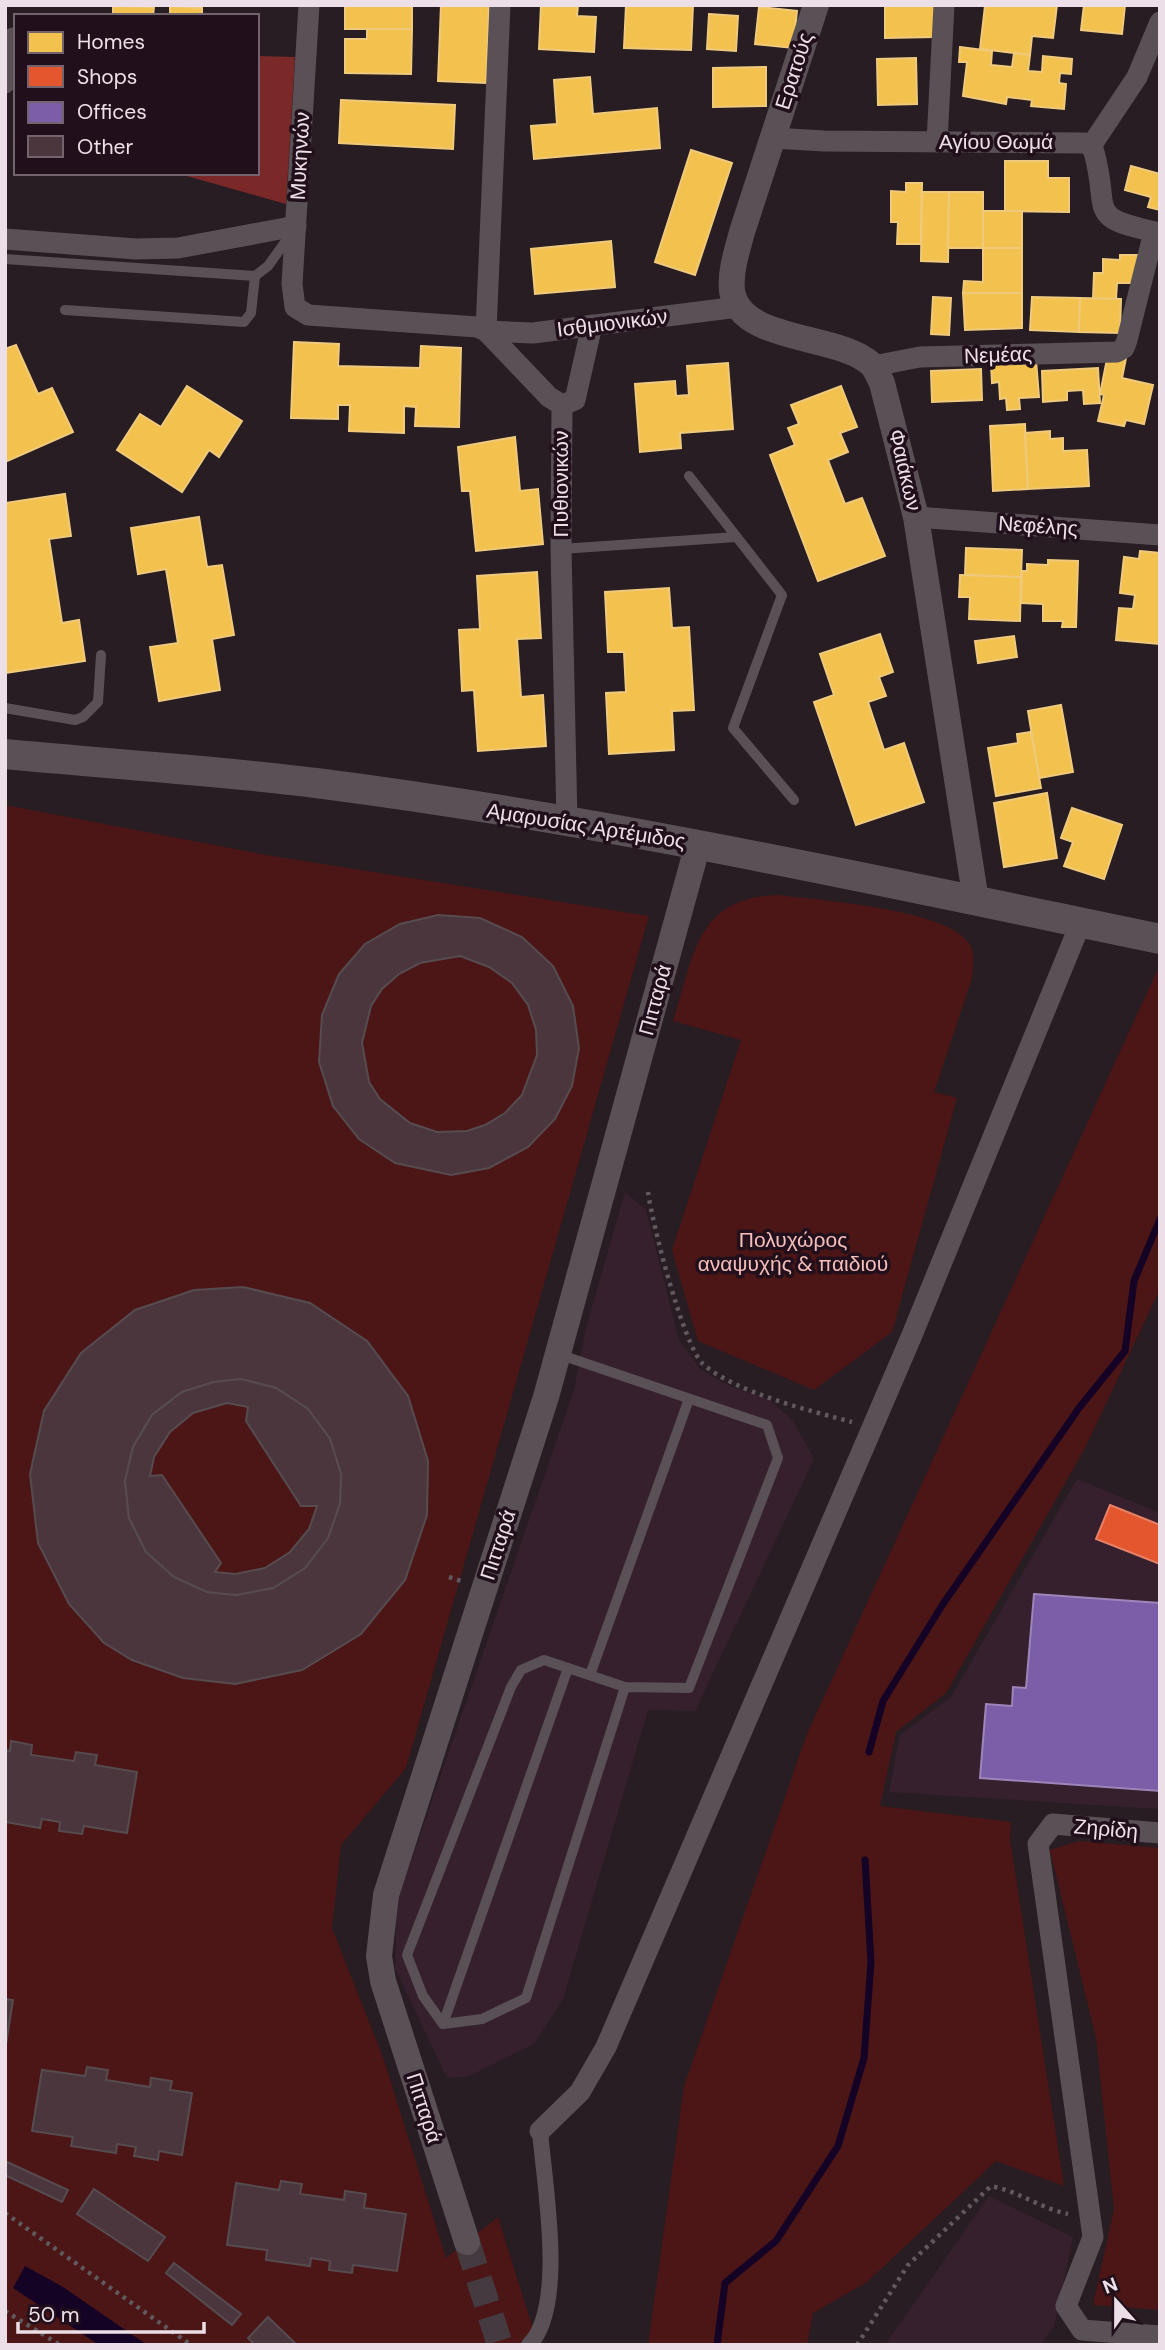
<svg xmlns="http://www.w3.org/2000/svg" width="1165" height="2350" font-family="'DM Sans',sans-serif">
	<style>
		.built { fill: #37202d }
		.green { fill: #4c1617 }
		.forest { fill: #7b2829 }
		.water { fill: #140325 }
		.homes { fill: #f2c14e; stroke: #f0ca7c; stroke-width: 2 }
		.shops { fill: #e4572e; stroke: #e78066; stroke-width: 2 }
		.offices { fill: #7b5ea7; stroke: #9d85ba; stroke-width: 2 }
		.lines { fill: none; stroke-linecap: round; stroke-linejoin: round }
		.stream { stroke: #140325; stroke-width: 7 }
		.building { fill: #4c363e; stroke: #564c50; stroke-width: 2; fill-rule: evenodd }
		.tertiary-tunnel { stroke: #453a40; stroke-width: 26; stroke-dasharray: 26 13; stroke-linecap: butt }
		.path { stroke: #60595e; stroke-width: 4.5; stroke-dasharray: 3.5 5; stroke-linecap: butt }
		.service { stroke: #5a5157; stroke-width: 10 }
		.pedestrian { stroke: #5a5157; stroke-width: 16 }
		.minor { stroke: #5a5157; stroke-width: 21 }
		.tertiary { stroke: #5a5157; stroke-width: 26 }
		.secondary { stroke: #5a5157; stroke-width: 30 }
		.labels { text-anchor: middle; stroke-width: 7; stroke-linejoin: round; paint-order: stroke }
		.street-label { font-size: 21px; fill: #eddfe7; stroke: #21101b }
		.park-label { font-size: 21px; fill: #f5beba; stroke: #21101b }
	</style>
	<rect width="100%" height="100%" fill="#271d23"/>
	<g class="built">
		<path d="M625 1192 646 1210 679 1340 700 1369 731 1387 769 1399 793 1421 814 1459 695 1711 648 1710 563 1999 534 2044 469 2076 447 2078 395 1968 397 1902 574 1390 586 1328Z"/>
		<path d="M1077 1479 1160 1513V1809L889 1792 900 1735 951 1697Z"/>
		<path d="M989 2196 1073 2237 1054 2326 1040 2345H885Z"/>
	</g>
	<g class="green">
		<path d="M5 805 266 855 649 916 406 1768 341 1845 332 1928 384 2060 446 2258 498 2217 538 2345H5Z"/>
		<path d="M778 895C821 901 942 908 968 942 976 952 973 966 972 978L934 1092 957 1098 892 1332 814 1390 698 1341 672 1250 741 1040 673 1021C695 955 695 898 778 895Z"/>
		<path d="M1157 971 1160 972V1289L1085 1448 946 1693 896 1732 880 1806 1011 1822 1010 1840 1064 2186 996 2161 867 2282 813 2313 807 2345H648L684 2086 807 1734Z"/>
		<path d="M1079 1841 1160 1848V2310L1093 2305 1114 2209 1096 2038 1050 1850Z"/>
	</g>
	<path class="forest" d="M257 56 295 57 286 204 176 173H257Z"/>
	<path class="water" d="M25 2266 63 2287 147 2345H99L13 2288Z"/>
	<g class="homes">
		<rect x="345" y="5" width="67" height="24"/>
		<path d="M441 5H489L486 83 438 81Z"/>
		<path d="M541 5H578L577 16 596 17 594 52 539 49Z"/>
		<path d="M626 5H693L691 50 624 48Z"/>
		<path d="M885 5H935V37L885 38Z"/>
		<path d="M993 5H1057L1053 38 1032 36 1030 55 980 49 985 6Z"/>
		<path d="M1084 5H1125L1122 34 1081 30Z"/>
		<path d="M113 6 154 7 153 16H113Z"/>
		<path d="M170 6 202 8V16H170Z"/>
		<path d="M759 7 797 11 793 48 755 44Z"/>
		<path d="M709 14 738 16 736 51 707 49Z"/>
		<path d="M367 29H412L411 74 345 73V39H367Z"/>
		<path d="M960 47 992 51 991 65 1012 67 1014 53 1030 55 1028 71 1042 72 1043 56 1072 59 1071 74 1060 73 1059 83 1066 84 1064 109 1031 106 1032 100 1007 97 1006 104 963 96 967 62H959Z"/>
		<path d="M916 58 917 104 878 105 877 59Z"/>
		<path d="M766 67V106L713 107V68Z"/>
		<path d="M590 77 593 114 657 108 660 148 534 159 531 126 557 124 554 80Z"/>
		<path d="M341 100 455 105 453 149 339 143Z"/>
		<path d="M691 150 732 163 695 275 655 262Z"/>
		<path d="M1005 161H1048V178H1069V212L1005 211Z"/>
		<path d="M1131 166 1160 174V210L1148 207 1151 197 1125 190Z"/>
		<path d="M906 183H922L921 244H897L898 222H891V191L906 192Z"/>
		<path d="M922 192H949L948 262 921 261Z"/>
		<path d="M949 192H983V248H948Z"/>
		<rect x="983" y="211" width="39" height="37"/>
		<path d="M611 241 615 287 535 294 531 249Z"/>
		<path d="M983 248H1022V293H963L964 281 983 282Z"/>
		<path d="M1120 255H1137L1136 283H1117L1116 299H1093L1094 273H1103V259L1120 260Z"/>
		<path d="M963 293H1022V328L965 330Z"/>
		<path d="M933 297 951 298 949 335 931 334Z"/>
		<path d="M1032 297 1080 298 1079 332 1030 330Z"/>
		<path d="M1080 298 1121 299 1120 333 1079 332Z"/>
		<path d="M294 342 339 344 338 366 420 368 421 346 461 348 459 427 415 426 416 407 404 406V433L349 431 350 405H338V419L291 418Z"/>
		<path d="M16 345 38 394 52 388 73 432 5 462V349Z"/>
		<path d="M1108 354 1126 358 1122 378 1153 385 1144 424 1126 420 1124 426 1098 421 1104 395 1100 394Z"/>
		<path d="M1036 360 1039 397 1019 398 1020 409 1007 410 1006 398 1000 399 999 382 992 383 991 364Z"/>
		<path d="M728 363 733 429 680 433 681 448 640 452 635 384 675 381 676 396 689 395 687 366Z"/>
		<path d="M1098 368 1100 403 1084 404 1083 390 1067 391V400L1043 402 1042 371Z"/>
		<path d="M981 369 982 400 932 402 931 371Z"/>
		<path d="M187 386 242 421 219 457 209 450 182 492 117 450 140 414 161 427Z"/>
		<path d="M841 386 857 427 840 433 848 452 828 460 845 504 862 498 885 556 818 581 770 455 795 445 788 428 799 424 791 405Z"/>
		<path d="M1025 424 1028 489 993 491 990 426Z"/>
		<path d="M1050 431V439L1063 438V451L1087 450 1089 486 1028 489 1025 433Z"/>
		<path d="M515 437 520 491 538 489 543 544 476 551 470 491H462L458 447Z"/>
		<path d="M65 494 71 536 49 539 62 623 79 620 85 661 5 673V503Z"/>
		<path d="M199 517 207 567 222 565 234 635 212 639 220 690 159 701 150 647 178 643 166 569 138 574 131 528Z"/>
		<path d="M966 548 1022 550 1021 577 965 575Z"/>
		<path d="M1140 551 1160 553 1159 644 1116 640 1119 608 1133 609 1135 595 1120 593 1124 557 1139 559Z"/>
		<path d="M1048 560 1078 561 1076 627H1062L1063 621H1043V604L1021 603 1022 571H1027V564L1048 565Z"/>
		<path d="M537 572 541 638 517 639 521 697 543 695 546 746 478 751 474 690 462 691 459 630 480 629 477 576Z"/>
		<path d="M960 575 1021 577 1020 621 969 619 970 597H959Z"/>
		<path d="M669 588 672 628 689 627 694 710 672 711 674 750 609 754 606 693 626 692 624 652H608L605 592Z"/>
		<path d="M880 634 893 672 879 677 886 696 868 702 884 750 904 743 924 802 856 825 814 702 834 695 820 654Z"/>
		<path d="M1014 636 1017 657 978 663 975 641Z"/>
		<path d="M1061 705 1073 772 1039 778 1028 711Z"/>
		<path d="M1031 732 1041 788 996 796 988 748 1018 743 1017 734Z"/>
		<path d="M1047 793 1057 858 1004 867 994 803Z"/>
		<path d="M1072 808 1122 825 1104 879 1064 866 1073 842 1061 838Z"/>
	</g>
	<path class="shops" d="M1110 1505 1160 1525V1564L1096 1539Z"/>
	<path class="offices" d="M1034 1594 1160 1603V1791L980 1778 986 1704 1012 1706 1013 1687 1026 1688Z"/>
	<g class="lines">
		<g class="stream">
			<path d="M869 1752 883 1701 943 1604 1079 1408 1125 1351 1134 1281 1160 1219"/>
			<path d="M717 2345 725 2283 776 2241 838 2146 864 2058 871 1962 865 1860"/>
		</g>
	</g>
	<g class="building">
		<path d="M438 915 480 918 522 937 553 966 573 1006 579 1048 572 1086 555 1119 528 1147 489 1168 451 1175 395 1163 359 1139 333 1106 319 1062 322 1015 339 974 365 944 400 924ZM460 956 489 967 512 983 528 1005 536 1030 537 1055 522 1095 505 1113 485 1125 467 1131 437 1132 410 1123 380 1099 369 1082 362 1043 371 1006 382 989 399 974 420 963Z"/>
		<path d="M243 1287 310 1303 367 1341 408 1396 428 1461 427 1515 405 1580 361 1634 302 1670 235 1684 183 1678 132 1660 104 1643 69 1604 38 1543 30 1474 44 1411 81 1353 135 1310 194 1290ZM241 1379 276 1388 308 1409 330 1439 341 1474 340 1503 328 1538 305 1568 273 1588 236 1595 207 1592 174 1577 146 1552 129 1518 125 1481 133 1447 152 1415 182 1392 214 1382Z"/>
		<path d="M241 1379 276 1388 308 1409 330 1439 341 1474 340 1503 328 1538 305 1568 273 1588 236 1595 207 1592 174 1577 146 1552 129 1518 125 1481 133 1447 152 1415 182 1392 214 1382ZM227 1403 248 1407 246 1421 301 1506H317L309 1529 290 1552 265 1568 235 1574 215 1572 221 1563 162 1475 150 1476 154 1457 170 1432 193 1413Z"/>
		<path d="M11 1741 32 1745 31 1755 74 1761 76 1752 97 1755 95 1765 137 1772 127 1833 84 1826 82 1834 59 1831 60 1822 42 1819 40 1828 5 1822V1750L10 1751Z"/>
		<path d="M5 1999 13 2000 5 2051Z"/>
		<path d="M87 2067 108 2070 106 2080 150 2087 151 2078 172 2081 170 2090 192 2093 182 2155 159 2151 158 2160 134 2156 136 2147 117 2144 116 2153 71 2146 73 2137 32 2131 42 2070 85 2076Z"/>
		<path d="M5 2161 68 2190 62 2202 5 2175Z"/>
		<path d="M281 2181 302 2184 300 2194 344 2200 345 2191 366 2194 364 2208 406 2214 397 2271 353 2265 352 2273 329 2270 330 2261 311 2258 310 2266 266 2260 267 2250 227 2245 236 2183 279 2190Z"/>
		<path d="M94 2189 165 2237 148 2261 77 2214Z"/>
		<path d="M174 2263 241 2314 232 2325 166 2273Z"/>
		<path d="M268 2317 297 2345H255L248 2338Z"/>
	</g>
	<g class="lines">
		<path class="tertiary-tunnel" d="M467 2242 500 2345"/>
		<g class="path">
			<path d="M648 1192C652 1222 683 1345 703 1364 734 1392 811 1411 852 1422"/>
			<path d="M449 1577 461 1581"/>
			<path d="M5 2213 191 2345"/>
			<path d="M5 2311 60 2345"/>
			<path d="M857 2345 908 2265 991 2186C1020 2192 1040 2208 1068 2214"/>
		</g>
		<g class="service">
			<path d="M5 259 255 276 268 266 291 234"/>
			<path d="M65 310 244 322 251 313 255 276"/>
			<path d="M689 476 782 595 733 728 794 800"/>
			<path d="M561 549 736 537"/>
			<path d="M5 708 75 720 83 717 98 702 101 655"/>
			<path d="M558 1354 767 1425 778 1458 689 1688 625 1687 544 1660 521 1670 511 1687 407 1955 423 1996 443 2024 482 2019 526 1998 625 1687"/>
			<path d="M590 1675 689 1399"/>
			<path d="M443 2024 568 1668"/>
		</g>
		<path class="pedestrian" d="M529 2345C567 2307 544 2183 540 2131"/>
		<g class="minor">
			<path d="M309 5 292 284 295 307 308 315 477 327 486 331 549 397 562 405 561 549 567 822"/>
			<path d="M500 5 486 331 533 333 738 307"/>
			<path d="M5 83 13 38"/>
			<path d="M773 138 824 141 1085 143 1091 146 1094 152C1111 213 1083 217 1160 233"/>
			<path d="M937 142 944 5"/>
			<path d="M1091 146 1137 77 1160 22"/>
			<path d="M5 239 136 249 178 248 296 226"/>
			<path d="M873 366 920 357 1117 352 1124 348 1127 340 1154 232"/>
			<path d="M562 405 575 400 592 325"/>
			<path d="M916 517 1160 535"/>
			<path d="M1160 1833 1053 1824 1038 1844 1093 2237 1066 2306 1082 2330 1160 2336"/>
			<path d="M540 2131 580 2092 606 2047 912 1335 1081 922"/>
		</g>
		<g class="tertiary">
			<path d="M816 5 742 232C737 251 730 271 732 291 740 343 837 333 871 364 876 369 879 377 882 383L916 517 976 901"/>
			<path d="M467 2242 383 1981 379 1956 386 1895 546 1397 698 844"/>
		</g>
		<path class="secondary" d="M5 754C108 764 213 770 316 783 599 819 880 881 1160 939"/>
	</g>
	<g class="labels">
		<g class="street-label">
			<text transform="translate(794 71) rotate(-72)" y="7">Ερατούς</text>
			<text x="996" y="149">Αγίου Θωμά</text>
			<text transform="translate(300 156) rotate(-87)" y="7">Μυκηνών</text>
			<text transform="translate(612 323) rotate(-7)" y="7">Ισθμιονικών</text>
			<text transform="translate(998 355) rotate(-2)" y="7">Νεμέας</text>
			<text transform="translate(905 470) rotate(77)" y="7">Φαιάκων</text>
			<text transform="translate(561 484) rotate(-90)" y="7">Πυθιονικών</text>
			<text transform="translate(1038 526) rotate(4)" y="7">Νεφέλης</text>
			<text transform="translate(586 826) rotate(9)" y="7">Αμαρυσίας Αρτέμιδος</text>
			<text transform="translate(655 1000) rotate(-75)" y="7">Πιτταρά</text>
			<text transform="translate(498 1545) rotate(-72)" y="7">Πιτταρά</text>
			<text transform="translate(1106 1829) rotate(5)" y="7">Ζηρίδη</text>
			<text transform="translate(424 2108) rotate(72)" y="7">Πιτταρά</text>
		</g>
		<g class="park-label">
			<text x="793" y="1247">Πολυχώρος<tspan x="793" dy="24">αναψυχής &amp; παιδιού</tspan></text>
		</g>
	</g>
	<rect width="1165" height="2350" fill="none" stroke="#eddfe7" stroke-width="14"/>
	<rect x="14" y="14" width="245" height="161" fill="#21101b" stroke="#73636d" stroke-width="2"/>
	<rect x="28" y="32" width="35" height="21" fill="#f2c14e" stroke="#73636d" stroke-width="2"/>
	<text x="77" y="49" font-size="21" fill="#eddfe7">Homes</text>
	<rect x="28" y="66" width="35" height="21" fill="#e4572e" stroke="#73636d" stroke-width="2"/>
	<text x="77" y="84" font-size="21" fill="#eddfe7">Shops</text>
	<rect x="28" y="102" width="35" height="21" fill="#7b5ea7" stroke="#73636d" stroke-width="2"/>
	<text x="77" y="119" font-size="21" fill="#eddfe7">Offices</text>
	<rect x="28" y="136" width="35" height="21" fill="#4c363e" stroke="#73636d" stroke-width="2"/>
	<text x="77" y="154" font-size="21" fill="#eddfe7">Other</text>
	<g transform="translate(1116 2301) rotate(339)" stroke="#21101b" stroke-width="5" paint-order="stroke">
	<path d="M0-5L12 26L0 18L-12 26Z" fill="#eddfe7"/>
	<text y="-10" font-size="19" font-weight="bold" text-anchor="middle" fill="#eddfe7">N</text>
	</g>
	<path d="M18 2322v10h186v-10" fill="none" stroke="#eddfe7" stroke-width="3.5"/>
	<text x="28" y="2322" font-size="21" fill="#eddfe7" stroke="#21101b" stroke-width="5" paint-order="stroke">50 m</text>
</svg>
